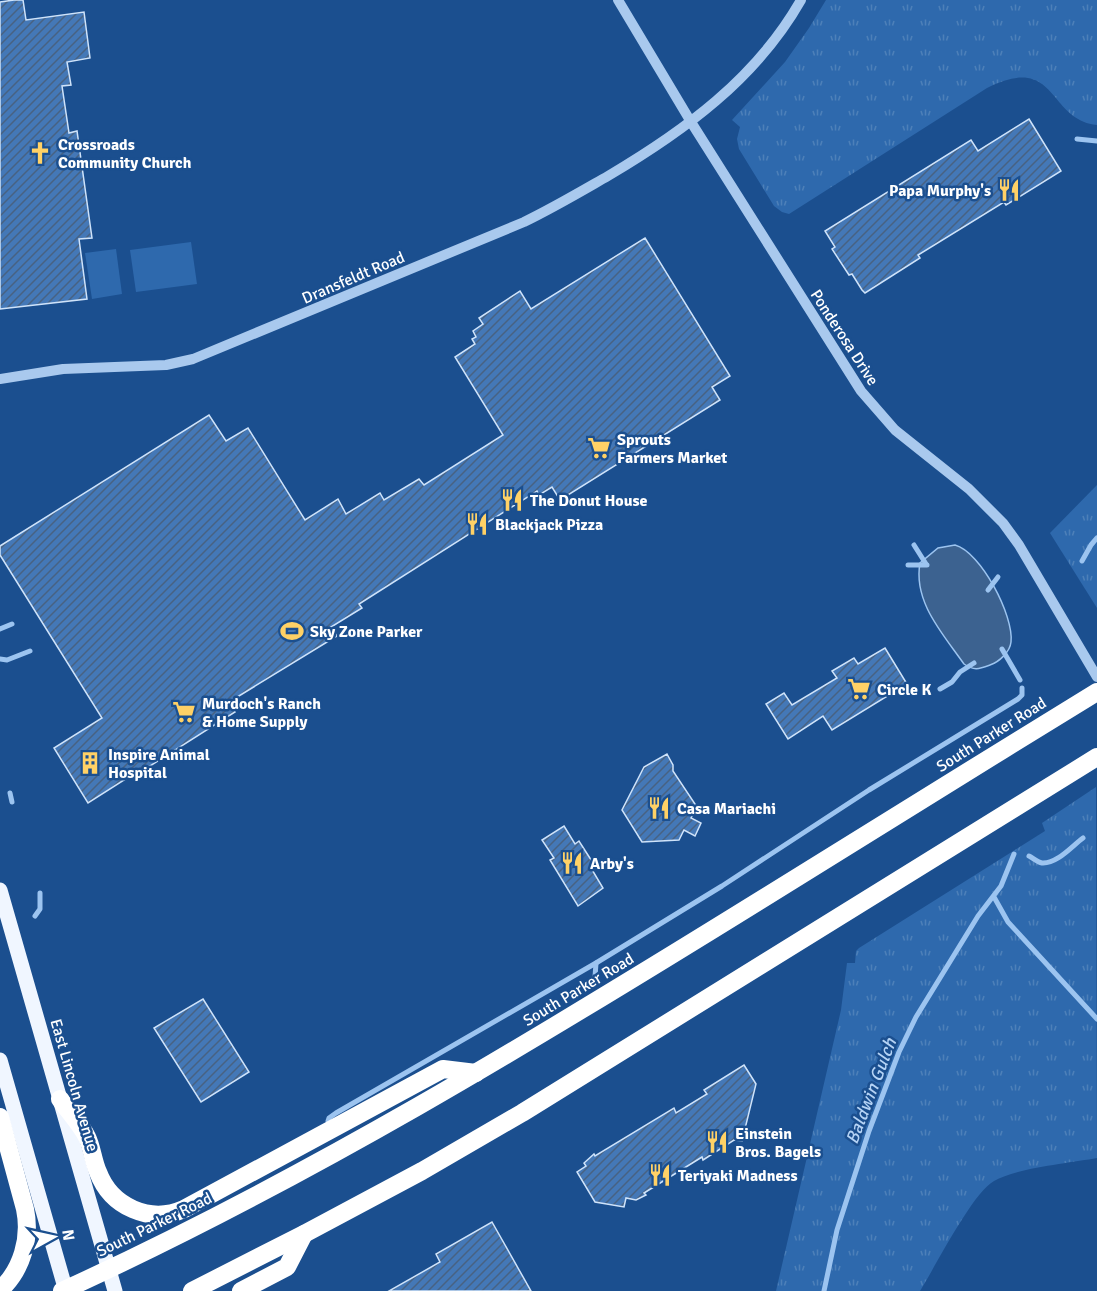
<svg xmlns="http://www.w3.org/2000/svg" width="1097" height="1291" font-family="Signika,sans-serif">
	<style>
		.grass { fill: url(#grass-tufts) }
		.pitch { fill: #2e69ad }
		.water { fill: #3c6290; stroke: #9cc4f0; stroke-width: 1.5 }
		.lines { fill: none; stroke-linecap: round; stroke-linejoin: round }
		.stream { stroke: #9cc4f0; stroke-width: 5 }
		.building { fill: url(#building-hatch); stroke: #cfe3fa; stroke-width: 1.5 }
		.minor { stroke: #a9c9ee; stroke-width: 10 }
		.major { stroke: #f0f6ff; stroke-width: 15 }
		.highway { stroke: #fff; stroke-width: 18 }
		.labels { text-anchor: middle; stroke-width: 5; stroke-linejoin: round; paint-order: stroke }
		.poi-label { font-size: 16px; font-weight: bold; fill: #fff; stroke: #1b4f8f; text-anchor: start }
		.street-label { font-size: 16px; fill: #fff; stroke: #1b4f8f }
		.water-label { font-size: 18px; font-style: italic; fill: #b5d3f5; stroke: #1b4f8f }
	</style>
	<defs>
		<pattern id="grass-tufts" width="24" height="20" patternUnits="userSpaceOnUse" patternTransform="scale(1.5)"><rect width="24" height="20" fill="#2e69ad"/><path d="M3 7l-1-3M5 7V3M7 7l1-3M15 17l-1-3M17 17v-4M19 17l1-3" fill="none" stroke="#4d80b9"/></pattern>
		<pattern id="building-hatch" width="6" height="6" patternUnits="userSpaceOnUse" patternTransform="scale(1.5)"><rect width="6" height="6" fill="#4478b7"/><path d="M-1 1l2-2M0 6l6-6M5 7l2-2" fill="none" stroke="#486282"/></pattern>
	</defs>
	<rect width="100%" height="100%" fill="#1b4f8f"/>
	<g class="grass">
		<path d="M826 0H1097V125C1047 120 1058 52 987 88L789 214 782 212 774 206 739 149 737 139 740 127 732 120 785 62 809 28Z"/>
		<path d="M1097 485V608L1050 533Z"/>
		<path d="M1096 787 1097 1158C1070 1163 1016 1168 994 1181 973 1192 935 1267 920 1291H776L841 1010 847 963H855L856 951 859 948 1045 831 1042 823Z"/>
	</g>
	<g class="pitch">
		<path d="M191 242 197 284 136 292 130 250Z"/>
		<path d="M116 249 122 294 92 299 85 253Z"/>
	</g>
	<path class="water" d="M955 545C981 552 1014 616 1011 642 1010 652 999 662 990 665 979 669 974 671 964 664 943 634 913 602 920 563L938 548Z"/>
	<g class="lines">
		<g class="stream">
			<path d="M1077 139 1097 141"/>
			<path d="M914 545 926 564"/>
			<path d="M1082 561 1091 545 1097 538"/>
			<path d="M908 565H927"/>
			<path d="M988 590 998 577"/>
			<path d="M0 629 12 624"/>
			<path d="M1002 649 1020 680"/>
			<path d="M0 659 7 660 30 651"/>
			<path d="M940 689 952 682 960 672 974 663"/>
			<path d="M10 793 12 802"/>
			<path d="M1029 856C1033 858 1037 862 1042 863 1057 864 1072 846 1083 838"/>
			<path d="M994 897 1008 922 1097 1019"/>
			<path d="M35 916 40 909V893"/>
			<path d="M595 977 596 963"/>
			<path d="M328 1121 329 1118 336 1113 596 963 722 886 869 790 1018 699 1022 695V688"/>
			<path d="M824 1291 837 1230 869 1131 899 1052 916 1017 978 916 1001 886 1014 854"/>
		</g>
	</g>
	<g class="building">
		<path d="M14 0H23L26 20 84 12 90 58 67 62 71 85 62 86 69 133 77 131 92 238 79 239 87 299 0 309V2Z"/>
		<path d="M1029 119 1061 171 1006 205 1004 202 918 255 920 258 865 293 862 290 852 274 849 275 832 249 835 247 825 231 971 140 978 151Z"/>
		<path d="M645 238 730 376 712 387 720 400 560 500 552 487 539 495 537 491 359 604 362 608 331 627 337 636 229 702 235 712 139 773 138 771 88 803 54 748 102 718 0 555V546L209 415 226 441 248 428 305 520 338 499 346 514 380 493 384 500 419 479 424 485 503 435 455 357 475 344 472 339 476 337 473 331 483 324 479 318 520 291 531 309Z"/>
		<path d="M885 648 907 684 832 730 823 716 788 739 766 704 784 693 792 705 837 678 832 671 854 658 858 664Z"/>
		<path d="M667 754 673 765V771L697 807 691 818 701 823 695 836 684 830 679 840 642 842 622 810 644 767Z"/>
		<path d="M564 826 575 844 579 841 586 852 595 866 591 868 603 888 578 906 550 860 554 858 542 840Z"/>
		<path d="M203 999 249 1072 201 1102 154 1028Z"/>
		<path d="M744 1065 756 1084 742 1141 734 1140 703 1160 702 1157 644 1193 646 1195 636 1200 626 1198 624 1207 595 1202 577 1172 586 1166 584 1163 594 1154 595 1156 674 1108 676 1113 707 1094 704 1090Z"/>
		<path d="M492 1222 531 1291H389L440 1262 436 1254Z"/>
	</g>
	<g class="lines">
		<g class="minor">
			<path d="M618 0 691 122 861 391 895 430 969 489 1003 523 1019 545 1097 677"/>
			<path d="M0 379 63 369 166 365 193 359 524 222C553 208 580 192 608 176 684 131 756 79 801 0"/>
		</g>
		<g class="major">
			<path d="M0 890 115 1291"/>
			<path d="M0 1060 66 1291"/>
		</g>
		<g class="highway">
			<path d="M60 1099C68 1111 80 1123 87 1137 92 1147 93 1161 98 1172 111 1207 150 1224 184 1209L443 1069 476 1073"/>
			<path d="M0 1117 25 1209C31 1238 22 1270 0 1290"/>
			<path d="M62 1291C305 1180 533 1041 759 901 872 831 984 761 1097 692"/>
			<path d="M192 1291 304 1234 422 1171 522 1113 1097 757"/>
			<path d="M241 1291 287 1267 304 1234"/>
		</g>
	</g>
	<defs>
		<g id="church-bare" transform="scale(1.8)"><path d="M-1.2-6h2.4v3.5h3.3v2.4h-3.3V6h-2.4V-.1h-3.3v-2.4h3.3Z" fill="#ffd166" stroke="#1b4f8f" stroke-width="2.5" paint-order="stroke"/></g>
		<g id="restaurant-bare" transform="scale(1.8)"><path d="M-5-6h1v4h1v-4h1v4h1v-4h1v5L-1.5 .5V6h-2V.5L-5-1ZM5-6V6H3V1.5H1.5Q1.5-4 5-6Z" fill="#ffd166" stroke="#1b4f8f" stroke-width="2.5" paint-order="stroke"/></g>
		<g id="supermarket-bare" transform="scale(1.8)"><path d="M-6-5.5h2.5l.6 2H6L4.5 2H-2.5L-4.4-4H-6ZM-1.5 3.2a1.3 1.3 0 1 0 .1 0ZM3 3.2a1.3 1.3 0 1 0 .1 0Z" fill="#ffd166" stroke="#1b4f8f" stroke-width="2.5" paint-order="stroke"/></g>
		<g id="stadium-bare" transform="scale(1.8)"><path d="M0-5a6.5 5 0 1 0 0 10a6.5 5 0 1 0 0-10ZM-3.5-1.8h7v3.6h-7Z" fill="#ffd166" stroke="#1b4f8f" stroke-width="2.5" paint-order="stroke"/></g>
		<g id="building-bare" transform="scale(1.8)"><path d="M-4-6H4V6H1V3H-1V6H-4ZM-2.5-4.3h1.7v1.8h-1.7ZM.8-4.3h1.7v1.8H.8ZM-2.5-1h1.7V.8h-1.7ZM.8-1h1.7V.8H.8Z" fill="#ffd166" stroke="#1b4f8f" stroke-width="2.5" paint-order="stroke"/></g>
	</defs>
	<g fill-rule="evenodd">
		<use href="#church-bare" x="40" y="153"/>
		<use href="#restaurant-bare" x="1009" y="190"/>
		<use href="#supermarket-bare" x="599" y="448"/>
		<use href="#restaurant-bare" x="512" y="500"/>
		<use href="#restaurant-bare" x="477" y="524"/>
		<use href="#stadium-bare" x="292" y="631"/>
		<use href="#supermarket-bare" x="859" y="689"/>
		<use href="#supermarket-bare" x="184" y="712"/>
		<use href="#building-bare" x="90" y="763"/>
		<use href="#restaurant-bare" x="659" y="808"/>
		<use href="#restaurant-bare" x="572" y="863"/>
		<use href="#restaurant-bare" x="717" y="1142"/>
		<use href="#restaurant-bare" x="660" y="1175"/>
	</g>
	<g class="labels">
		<g class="poi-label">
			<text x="58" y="150">Crossroads<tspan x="58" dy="18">Community Church</tspan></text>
			<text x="991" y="196" text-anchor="end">Papa Murphy's</text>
			<text x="617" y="445">Sprouts<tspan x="617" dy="18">Farmers Market</tspan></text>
			<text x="530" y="506">The Donut House</text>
			<text x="495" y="530">Blackjack Pizza</text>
			<text x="310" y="637">Sky Zone Parker</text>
			<text x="877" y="695">Circle K</text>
			<text x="202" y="709">Murdoch's Ranch<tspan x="202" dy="18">&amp; Home Supply</tspan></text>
			<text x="108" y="760">Inspire Animal<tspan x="108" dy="18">Hospital</tspan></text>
			<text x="677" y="814">Casa Mariachi</text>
			<text x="590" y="869">Arby's</text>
			<text x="735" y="1139">Einstein<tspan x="735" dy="18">Bros. Bagels</tspan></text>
			<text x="678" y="1181">Teriyaki Madness</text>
		</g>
		<g class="street-label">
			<text transform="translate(353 277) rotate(-23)" y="6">Dransfeldt Road</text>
			<text transform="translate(845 337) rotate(57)" y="6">Ponderosa Drive</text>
			<text transform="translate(991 734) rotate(-32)" y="6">South Parker Road</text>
			<text transform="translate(578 989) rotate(-31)" y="6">South Parker Road</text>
			<text transform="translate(75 1085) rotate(74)" y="6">East Lincoln Avenue</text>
			<text transform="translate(154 1224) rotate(-26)" y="6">South Parker Road</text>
		</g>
		<g class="water-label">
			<text transform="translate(871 1091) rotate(-69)" y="6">Baldwin Gulch</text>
		</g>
	</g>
	<g transform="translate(54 1237) rotate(82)" stroke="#1b4f8f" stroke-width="4.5" paint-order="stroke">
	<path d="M0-4.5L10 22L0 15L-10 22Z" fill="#ffffff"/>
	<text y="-9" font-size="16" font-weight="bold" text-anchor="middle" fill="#ffffff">N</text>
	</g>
</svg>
